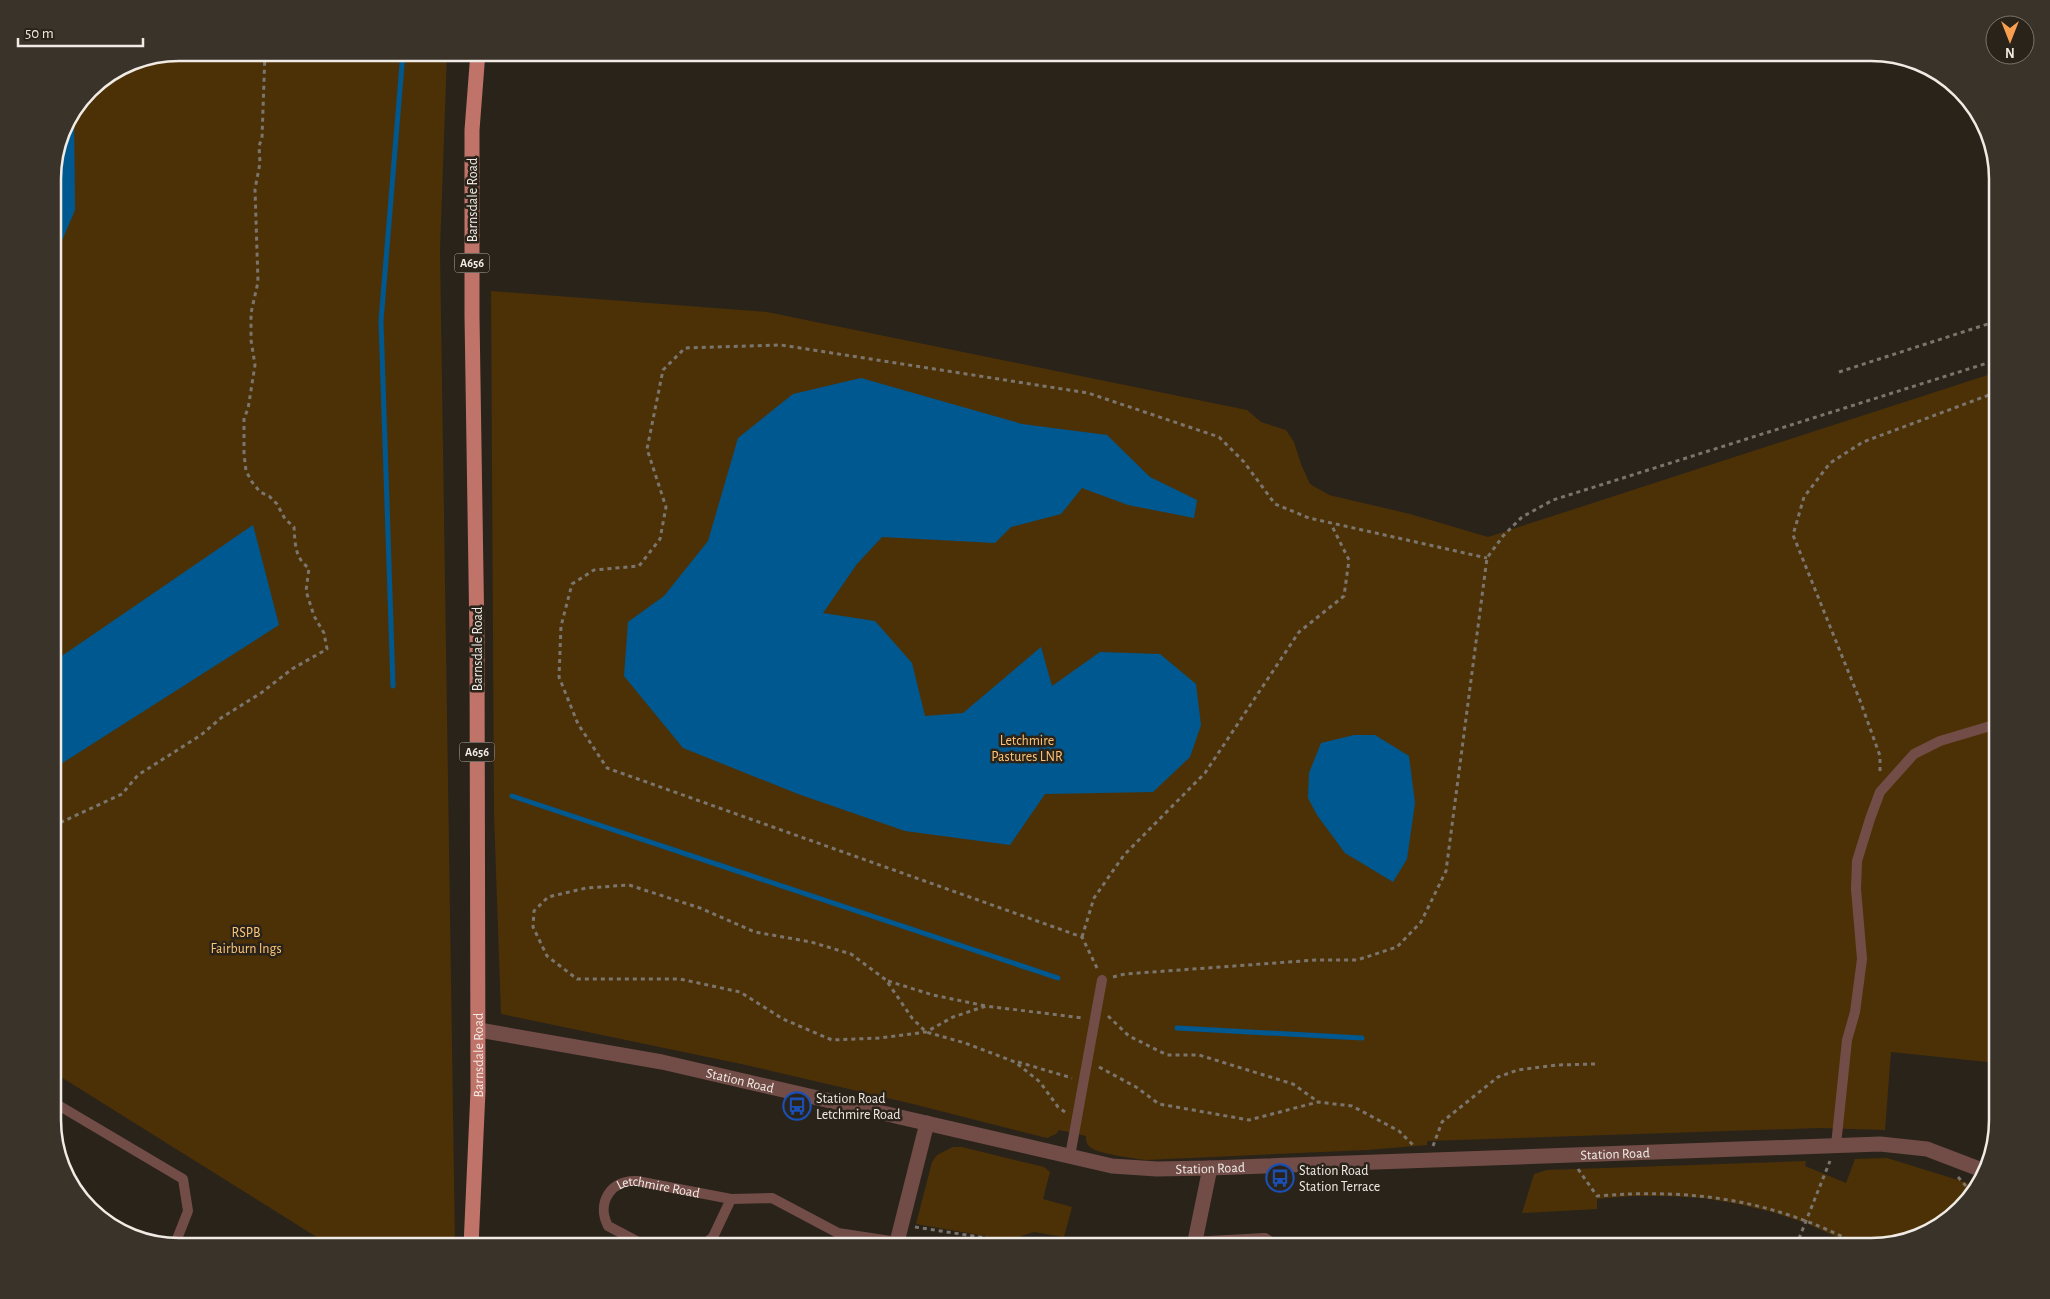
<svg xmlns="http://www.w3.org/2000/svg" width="2050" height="1299" font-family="'Alegreya Sans',sans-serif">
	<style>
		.green { fill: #4c3107 }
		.water { fill: #005890 }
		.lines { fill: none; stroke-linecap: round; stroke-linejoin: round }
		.stream { stroke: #005890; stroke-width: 5 }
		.path { stroke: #7b756d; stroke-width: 3; stroke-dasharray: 4 4; stroke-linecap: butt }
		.service { stroke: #724d47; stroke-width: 10 }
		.minor { stroke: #724d47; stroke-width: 15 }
		.tertiary { stroke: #724d47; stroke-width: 15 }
		.primary { stroke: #bf7369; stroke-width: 15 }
		.labels { text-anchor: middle; stroke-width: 5; stroke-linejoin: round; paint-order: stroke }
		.shield { fill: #2a231a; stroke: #b5afa8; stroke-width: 1 }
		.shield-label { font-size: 12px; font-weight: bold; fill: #f0ebe5 }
		.street-label { font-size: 14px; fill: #f0ebe5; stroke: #2a231a }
		.park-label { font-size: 14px; fill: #ffc577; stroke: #2a231a }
		.poi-label { font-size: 14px; fill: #f0ebe5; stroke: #2a231a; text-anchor: start }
		.rim { fill: none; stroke: #f0ebe5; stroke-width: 2.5 }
	</style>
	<rect width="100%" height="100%" fill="#2a231a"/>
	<g class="green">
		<path d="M179 52 447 53 440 250 455 1246H331L53 1072V171L62 130 90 89 131 62Z"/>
		<path d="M491 291 767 312 1247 410 1261 422 1286 430 1294 442 1301 464 1310 484 1329 495 1410 514 1488 537 1997 372V1063L1891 1052 1885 1130 1820 1128 1427 1141V1145L1367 1150 1145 1160C1133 1158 1098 1154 1090 1147 1086 1144 1086 1140 1086 1136L1059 1130 1056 1134 1047 1138 913 1104 746 1065 501 1014 494 814Z"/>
		<path d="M953 1147H962L1044 1167 1050 1172 1043 1199 1072 1207 1064 1237 1034 1232 1021 1236 1020 1242 916 1224 932 1162 937 1155Z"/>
		<path d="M1887 1158 1971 1184 1977 1187 1976 1190 1934 1230 1871 1246H1856L1806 1223 1772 1212 1738 1204 1703 1198 1667 1196H1632L1597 1199V1209L1522 1213 1534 1174 1547 1170 1806 1161 1805 1166 1846 1183 1855 1159Z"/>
	</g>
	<g class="water">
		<path d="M74 113 75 210 53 262V171L62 130Z"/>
		<path d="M861 378 1022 424 1107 435 1150 477 1197 500 1194 518 1128 505 1082 488 1061 514 1011 527 995 543 882 537 857 564 823 613 875 621 912 663 925 716 963 713 1041 647 1052 686 1100 652 1160 654 1196 684 1201 725 1190 757 1153 792 1045 794 1010 845 905 831 798 794 683 748 624 676 628 622 664 596 708 541 738 438 793 394Z"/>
		<path d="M253 525 279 625 53 769V662Z"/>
		<path d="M1354 735H1375L1409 756 1415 803 1407 859 1393 882 1345 853 1317 815 1308 798 1309 773 1321 743Z"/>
	</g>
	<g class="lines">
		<g class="stream">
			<path d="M393 686 381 321 403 52"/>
			<path d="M512 796 1058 978"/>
			<path d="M1177 1028 1362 1038"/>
		</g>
		<g class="path">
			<path d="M1839 372 1997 321"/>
			<path d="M1880 771V756L1861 703 1793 535 1804 497 1830 463 1863 442 1997 392"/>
			<path d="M53 826 122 794 138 775 201 735 221 718 261 693 292 669 327 649 324 633 314 616 306 591 309 568C295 559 295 543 294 527L285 519 277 504 269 496 260 492 252 482 246 471 244 454V418L248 409 255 365 251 340V313L258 282 255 189 260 163 259 146 262 138 265 52"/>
			<path d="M1082 937 1094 898 1124 855 1205 773 1299 632 1344 596 1349 560 1331 524"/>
			<path d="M1097 968 1082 937 607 768 578 724 559 677 561 626 572 584 594 570 639 566 660 539 666 507 647 449 663 370 685 348 781 345 1088 393 1219 437 1244 462 1275 504 1309 518 1487 558"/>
			<path d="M1113 977 1125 974 1316 960H1357L1397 947 1421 922 1446 871 1487 558 1503 536 1522 517 1553 500 1997 360"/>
			<path d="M888 981 933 995 986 1006"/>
			<path d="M1108 1016 1129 1036 1167 1055H1199L1293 1084 1317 1101"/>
			<path d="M1018 1062 1072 1078"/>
			<path d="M1099 1067 1136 1087 1159 1104 1249 1120 1318 1102 1352 1106 1399 1131 1413 1145"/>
			<path d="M1065 1112 1058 1107 1040 1082 1015 1062 965 1043 926 1032 912 1018 886 980 851 954 811 942 755 932 700 908 629 885 586 888 548 897 534 911 533 927 547 956 577 979H680L740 992 783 1019 832 1040 879 1038 926 1032 953 1017 986 1006 1082 1018"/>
			<path d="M1433 1146 1442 1122 1498 1077 1518 1070 1557 1065 1595 1064"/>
			<path d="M1578 1169 1597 1196C1694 1188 1774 1200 1861 1246"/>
			<path d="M1958 1177 1973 1194"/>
			<path d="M915 1227 1018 1243 1017 1246"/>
			<path d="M1796 1246 1830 1161"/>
		</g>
		<g class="service">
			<path d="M53 1102 183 1179 188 1211 177 1239 173 1245"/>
			<path d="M1836 1145 1847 1040 1855 1012 1862 959 1856 889 1857 861 1870 819 1880 792 1914 754 1940 741 1997 724"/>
			<path d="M1070 1156 1102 980"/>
			<path d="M731 1199 772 1198 838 1233 897 1242"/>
			<path id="s1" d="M646 1246 608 1226C596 1203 611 1179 637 1181L731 1199 713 1237 702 1246"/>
			<path d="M1115 1246 1265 1238 1271 1242V1246"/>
		</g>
		<g class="minor">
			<path d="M896 1246 927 1123"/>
			<path d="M1194 1246 1210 1168"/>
		</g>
		<path class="tertiary" id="s2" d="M479 1030 662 1062 1112 1166 1157 1169 1210 1168 1880 1144 1927 1149 1982 1170"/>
		<path class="primary" id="s3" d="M471 1246 478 1091 477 640 472 316V130L478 52"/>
	</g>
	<defs>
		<g id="bus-ring" transform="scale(1.4375)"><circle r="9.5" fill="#2a231a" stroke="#1a4fb4" stroke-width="1.5"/><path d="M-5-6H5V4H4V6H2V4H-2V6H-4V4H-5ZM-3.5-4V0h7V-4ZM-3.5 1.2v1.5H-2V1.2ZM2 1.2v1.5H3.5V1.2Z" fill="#1a4fb4"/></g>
	</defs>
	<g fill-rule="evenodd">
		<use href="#bus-ring" x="797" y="1106"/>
		<use href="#bus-ring" x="1280" y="1178"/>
	</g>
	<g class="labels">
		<g class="shield">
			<rect x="454.5" y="253.5" width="35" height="19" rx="4"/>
			<rect x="459.5" y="742.5" width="35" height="19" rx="4"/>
		</g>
		<g class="shield-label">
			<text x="472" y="267">A656</text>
			<text x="477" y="756">A656</text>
		</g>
		<g class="street-label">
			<text transform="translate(472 200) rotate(-90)" y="5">Barnsdale Road</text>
			<text transform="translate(477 649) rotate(-90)" y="5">Barnsdale Road</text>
			<text dy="5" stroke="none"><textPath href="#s3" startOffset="191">Barnsdale Road</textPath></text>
			<text dy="5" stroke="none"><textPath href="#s2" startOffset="266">Station Road</textPath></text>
			<text dy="5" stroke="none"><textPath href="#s2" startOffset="1151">Station Road</textPath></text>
			<text dy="5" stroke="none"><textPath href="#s2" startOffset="746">Station Road</textPath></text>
			<text dy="5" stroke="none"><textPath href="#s1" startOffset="131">Letchmire Road</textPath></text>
		</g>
		<g class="park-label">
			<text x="1027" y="745">Letchmire<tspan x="1027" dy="16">Pastures LNR</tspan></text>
			<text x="246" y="937">RSPB<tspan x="246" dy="16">Fairburn Ings</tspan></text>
		</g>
		<g class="poi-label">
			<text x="816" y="1103">Station Road<tspan x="816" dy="16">Letchmire Road</tspan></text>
			<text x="1299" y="1175">Station Road<tspan x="1299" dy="16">Station Terrace</tspan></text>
		</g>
	</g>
	<path d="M0 0H2050V1299H0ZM179 61H1871A118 118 0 0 1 1989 179V1120A118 118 0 0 1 1871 1238H179A118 118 0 0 1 61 1120V179A118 118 0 0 1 179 61Z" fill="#3a332a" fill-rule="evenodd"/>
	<path class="rim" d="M179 61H1871A118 118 0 0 1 1989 179V1120A118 118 0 0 1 1871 1238H179A118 118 0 0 1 61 1120V179A118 118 0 0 1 179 61Z"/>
	<g transform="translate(2010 40) rotate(180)"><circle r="24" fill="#2a231a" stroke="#79736b"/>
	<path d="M0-4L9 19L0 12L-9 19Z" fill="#fa9f4f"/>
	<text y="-8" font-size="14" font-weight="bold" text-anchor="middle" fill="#f0ebe5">N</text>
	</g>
	<path d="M18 38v8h125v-8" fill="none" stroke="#f0ebe5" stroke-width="2.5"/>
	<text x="25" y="38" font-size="15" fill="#f0ebe5" stroke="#2a231a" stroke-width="4" paint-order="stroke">50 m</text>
</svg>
